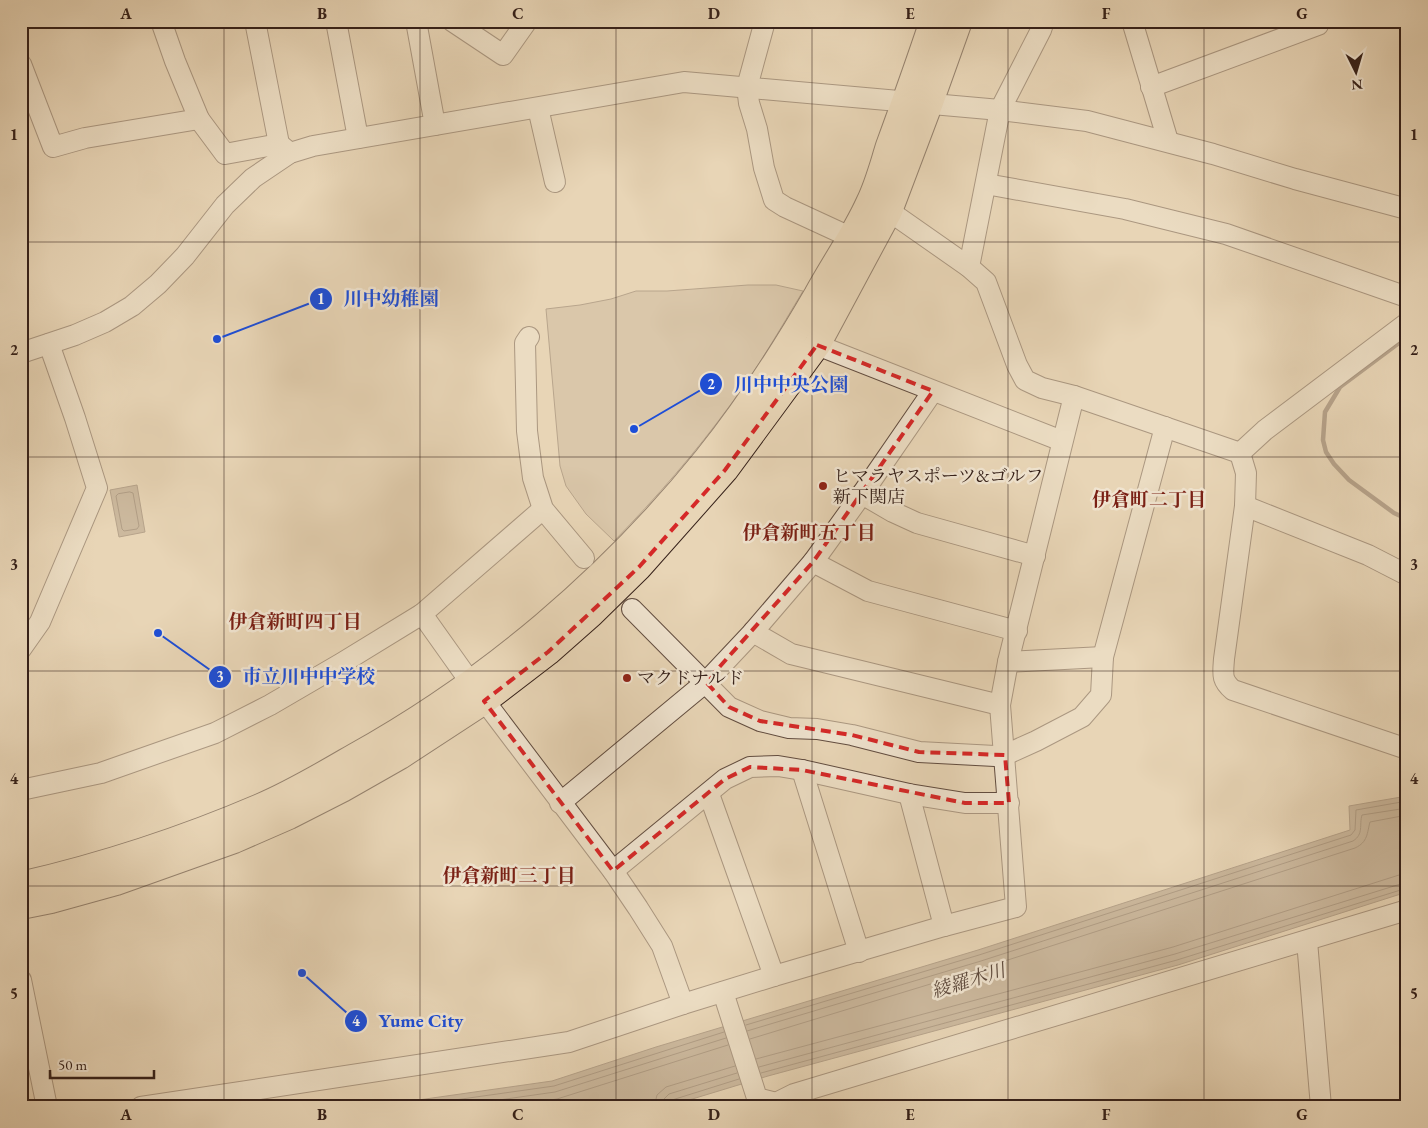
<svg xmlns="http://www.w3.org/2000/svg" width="1428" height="1128" font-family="'EB Garamond','Noto Serif JP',serif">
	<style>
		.green { fill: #cab69b; stroke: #806b5a }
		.water { fill: #ab9781; stroke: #7c6757 }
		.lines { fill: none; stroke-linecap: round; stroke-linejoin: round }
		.shore { stroke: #705c4d; stroke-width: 1 }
		.stream { stroke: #7c6757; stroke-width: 4.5 }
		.minor-casing { stroke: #624d40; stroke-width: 22 }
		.major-casing { stroke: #352019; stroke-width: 28 }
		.minor { stroke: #f0e4d0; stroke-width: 20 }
		.major { stroke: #e8d5b6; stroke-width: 26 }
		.marked { fill: none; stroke: #d62828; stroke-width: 4; stroke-dasharray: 10 6; stroke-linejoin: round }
		.grid { fill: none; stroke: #352019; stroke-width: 1; stroke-opacity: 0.55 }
		.poi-dot { fill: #8f2418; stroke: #f0e4d0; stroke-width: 2 }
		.labels { text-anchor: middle; stroke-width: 5; stroke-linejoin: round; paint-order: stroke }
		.poi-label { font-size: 18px; fill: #352019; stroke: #f0e4d0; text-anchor: start }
		.neighbourhood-label { font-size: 19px; font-weight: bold; fill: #7a1f14; stroke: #f0e4d0 }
		.water-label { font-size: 19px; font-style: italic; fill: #5e4a3d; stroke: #f0e4d0 }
		.leader { fill: none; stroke: #1d4ed8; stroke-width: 2 }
		.callout-dot { fill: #1d4ed8; stroke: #f0e4d0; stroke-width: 2 }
		.mark-label { font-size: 15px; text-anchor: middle; font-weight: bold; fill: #fff }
		.callout-label { font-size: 19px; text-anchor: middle; font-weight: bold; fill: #1d4ed8; stroke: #f0e4d0; stroke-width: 5; stroke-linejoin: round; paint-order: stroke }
		.neatline { fill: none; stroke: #352019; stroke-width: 2 }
		.grid-label { font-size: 16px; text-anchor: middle; font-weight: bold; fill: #352019 }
	</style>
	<rect width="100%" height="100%" fill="#e8d5b6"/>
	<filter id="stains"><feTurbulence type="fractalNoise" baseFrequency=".004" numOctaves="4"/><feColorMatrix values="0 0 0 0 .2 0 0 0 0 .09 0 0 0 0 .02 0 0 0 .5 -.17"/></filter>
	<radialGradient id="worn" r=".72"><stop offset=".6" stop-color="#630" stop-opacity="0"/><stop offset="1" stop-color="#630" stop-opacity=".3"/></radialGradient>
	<path class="green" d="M748 285H776L803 291C780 329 758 368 731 404 696 452 656 498 614 541L586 514 566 486 560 466 546 309 580 305 611 299 636 291H667Z"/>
	<g class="water">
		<path d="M137 485 145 532 119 537 110 490Z"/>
		<path d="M1407 796V892L1178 965 768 1076 666 1107H369L552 1081 656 1047 978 950 1350 830 1349 806Z"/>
	</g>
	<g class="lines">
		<g class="shore">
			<path d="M130 492 133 493 139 526 137 529 124 531 122 529 116 496 118 494Z"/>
			<path d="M746 1025 979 955 1351 835 1355 830 1356 810 1407 801"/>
			<path d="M747 1031 981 961 1353 841C1364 834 1359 825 1362 815L1407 808"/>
			<path d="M750 1039 983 968 1355 848C1368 842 1367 833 1370 822L1407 815"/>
			<path d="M756 1059 1173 947 1399 875 1407 874"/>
			<path d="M759 1067 1175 954 1407 882"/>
			<path d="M761 1073 1177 960 1407 888"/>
			<path d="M405 1107 554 1086 724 1032"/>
			<path d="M450 1107 555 1092 726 1038"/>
			<path d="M505 1107 557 1099 728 1045"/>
			<path d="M654 1107 657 1095 666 1087 735 1066"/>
			<path d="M662 1107 664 1099 669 1094 737 1073"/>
			<path d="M668 1107 669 1102 672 1100 739 1079"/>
		</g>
		<path class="stream" d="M1407 337 1340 387 1325 412 1323 440 1326 452 1334 464 1349 480 1394 513 1407 519"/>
		<g class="minor-casing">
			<g id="minor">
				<path d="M161 21 175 61 199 119 225 154 279 144 290 153"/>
				<path d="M255 21 279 144"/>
				<path d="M336 21 358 138"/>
				<path d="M416 21 435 125"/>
				<path d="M452 21 503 55 527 21"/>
				<path d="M765 21 747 87 749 103 757 129 764 168 774 200 785 207 850 237"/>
				<path d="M1132 21 1168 141"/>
				<path d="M21 64 53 147 85 138 199 119"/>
				<path d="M1151 87 1318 25 1319 21"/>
				<path d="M538 108 555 182"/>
				<path d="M986 184 1125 209 1226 234 1407 297"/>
				<path d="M889 211 969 267 986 282 1017 365 1025 380 1042 388 1074 396 1240 453"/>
				<path d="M969 267 1000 110 1041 30 1044 21"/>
				<path d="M529 337 525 343 527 431 533 478 543 509 584 558"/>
				<path d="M817 345 1062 441"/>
				<path d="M21 353 75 335 105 322 132 306 158 284 185 256 225 205 253 178 290 153 313 146 684 82 1000 110 1087 121 1213 154 1295 179 1407 209"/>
				<path d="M1240 453 1246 473 1245 506 1224 659C1223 674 1221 680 1233 690L1407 749"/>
				<path d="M1240 453 1265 430 1407 323"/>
				<path d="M862 494 893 512 917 523 1035 556"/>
				<path d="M1245 506 1368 555 1407 575"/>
				<path d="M813 562 868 591 1017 631"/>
				<path d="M632 609 729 707 760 721 789 728 817 729 852 735 919 752 995 756 1005 755 1036 741 1082 717 1101 695 1103 657 1165 427"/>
				<path d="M422 614 471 683 613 871 638 908 662 946 683 1004"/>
				<path d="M753 632 791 654 1000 705"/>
				<path d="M21 649 40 622 97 488 75 418 49 344"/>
				<path d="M1008 662 1103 657"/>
				<path d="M802 770 859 952"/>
				<path d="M21 790 101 773 215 733 270 705 342 663 422 614 543 509"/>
				<path d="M709 794 774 976"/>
				<path d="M909 794 944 926"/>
				<path d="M560 803 706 682 753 632 813 562 862 494 933 391"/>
				<path d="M613 871 725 779 750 767 778 766 802 770 909 794 965 803H1009"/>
				<path d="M1307 941 1321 1107"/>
				<path d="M21 980 47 1107"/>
				<path d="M723 992 757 1098 776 1103"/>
				<path d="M141 1107 569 1042 683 1004 774 976 944 926 1016 907 1000 705 1008 662 1074 396"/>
				<path d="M760 1107 776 1103 794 1094 1407 910"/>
			</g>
		</g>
		<g class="major-casing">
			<g id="major">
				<path d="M21 885C103 866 183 840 260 807 293 793 323 775 354 757 489 682 609 580 706 460 748 408 784 352 817 295 834 264 855 234 869 203 878 185 883 165 889 146 904 105 919 63 933 21"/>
				<path d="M21 906 51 900 116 882 234 840 289 816 342 789 400 756 484 701 548 652 591 614 639 567 725 470 817 345 889 211 929 105 959 21"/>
			</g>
		</g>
		<use href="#minor" class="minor"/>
		<use href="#major" class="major"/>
	</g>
	<path d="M0 0H1428V1128H0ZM817 345 933 391 813 562 706 682 729 707 760 721 852 735 919 752 1005 755 1009 803H965L802 770 750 767 725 779 613 871 484 701 548 652 639 567 725 470Z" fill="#e8d5b6" fill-opacity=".55" fill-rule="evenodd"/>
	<path class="marked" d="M817 345 933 391 813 562 706 682 729 707 760 721 852 735 919 752 1005 755 1009 803H965L802 770 750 767 725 779 613 871 484 701 548 652 639 567 725 470Z"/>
	<path class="grid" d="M224 21V1107M420 21V1107M616 21V1107M812 21V1107M1008 21V1107M1204 21V1107M21 242H1407M21 457H1407M21 671H1407M21 886H1407"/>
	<g class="poi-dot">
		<circle cx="823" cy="486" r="5"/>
		<circle cx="627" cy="678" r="5"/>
	</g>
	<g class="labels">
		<g class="poi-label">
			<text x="833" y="482">ヒマラヤスポーツ&amp;ゴルフ<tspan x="833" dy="21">新下関店</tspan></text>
			<text x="637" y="684">マクドナルド</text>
		</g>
		<g class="neighbourhood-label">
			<text x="1149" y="506">伊倉町二丁目</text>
			<text x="809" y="539">伊倉新町五丁目</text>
			<text x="295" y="628">伊倉新町四丁目</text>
			<text x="509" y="882">伊倉新町三丁目</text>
		</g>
		<g class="water-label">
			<text transform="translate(968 980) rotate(-17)" y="7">綾羅木川</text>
		</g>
	</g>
	<path class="leader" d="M217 339L321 299M634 429L711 384M158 633L220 677M302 973L356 1021"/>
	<g class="callout-dot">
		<circle cx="217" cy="339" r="5"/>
		<circle cx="634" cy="429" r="5"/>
		<circle cx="158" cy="633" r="5"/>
		<circle cx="302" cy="973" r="5"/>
		<circle cx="321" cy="299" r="12"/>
		<circle cx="711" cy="384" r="12"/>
		<circle cx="220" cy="677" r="12"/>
		<circle cx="356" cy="1021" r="12"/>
	</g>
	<g class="mark-label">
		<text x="321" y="304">1</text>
		<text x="711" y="389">2</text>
		<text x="220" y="682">3</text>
		<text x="356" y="1026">4</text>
	</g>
	<g class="callout-label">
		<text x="391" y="305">川中幼稚園</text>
		<text x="791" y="391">川中中央公園</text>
		<text x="309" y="683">市立川中中学校</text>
		<text x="421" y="1027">Yume City</text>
	</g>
	<rect width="1428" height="1128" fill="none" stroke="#e8d5b6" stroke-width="55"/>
	<g transform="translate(1356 72) rotate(175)" stroke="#f0e4d0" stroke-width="4" paint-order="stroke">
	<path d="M0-4L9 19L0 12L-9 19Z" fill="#352019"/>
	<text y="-8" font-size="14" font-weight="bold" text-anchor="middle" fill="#352019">N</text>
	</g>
	<path d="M50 1070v8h104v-8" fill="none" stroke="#352019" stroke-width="2.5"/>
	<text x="58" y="1070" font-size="15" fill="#352019" stroke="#f0e4d0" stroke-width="4" paint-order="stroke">50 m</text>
	<rect x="28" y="28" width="1372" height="1072" class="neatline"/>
	<g class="grid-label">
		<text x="126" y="19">A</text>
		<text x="322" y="19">B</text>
		<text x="518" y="19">C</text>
		<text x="714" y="19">D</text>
		<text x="910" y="19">E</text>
		<text x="1106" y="19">F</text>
		<text x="1302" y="19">G</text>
		<text x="14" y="140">1</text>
		<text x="1414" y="140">1</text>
		<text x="14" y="355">2</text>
		<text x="1414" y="355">2</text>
		<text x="14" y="570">3</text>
		<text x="1414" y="570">3</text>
		<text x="14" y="784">4</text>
		<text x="1414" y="784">4</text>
		<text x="14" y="999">5</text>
		<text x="1414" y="999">5</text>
		<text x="126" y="1120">A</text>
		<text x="322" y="1120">B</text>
		<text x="518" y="1120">C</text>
		<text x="714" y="1120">D</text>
		<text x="910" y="1120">E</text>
		<text x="1106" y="1120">F</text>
		<text x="1302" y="1120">G</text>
	</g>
	<rect width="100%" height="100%" filter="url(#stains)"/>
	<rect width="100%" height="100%" fill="url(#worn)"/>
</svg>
